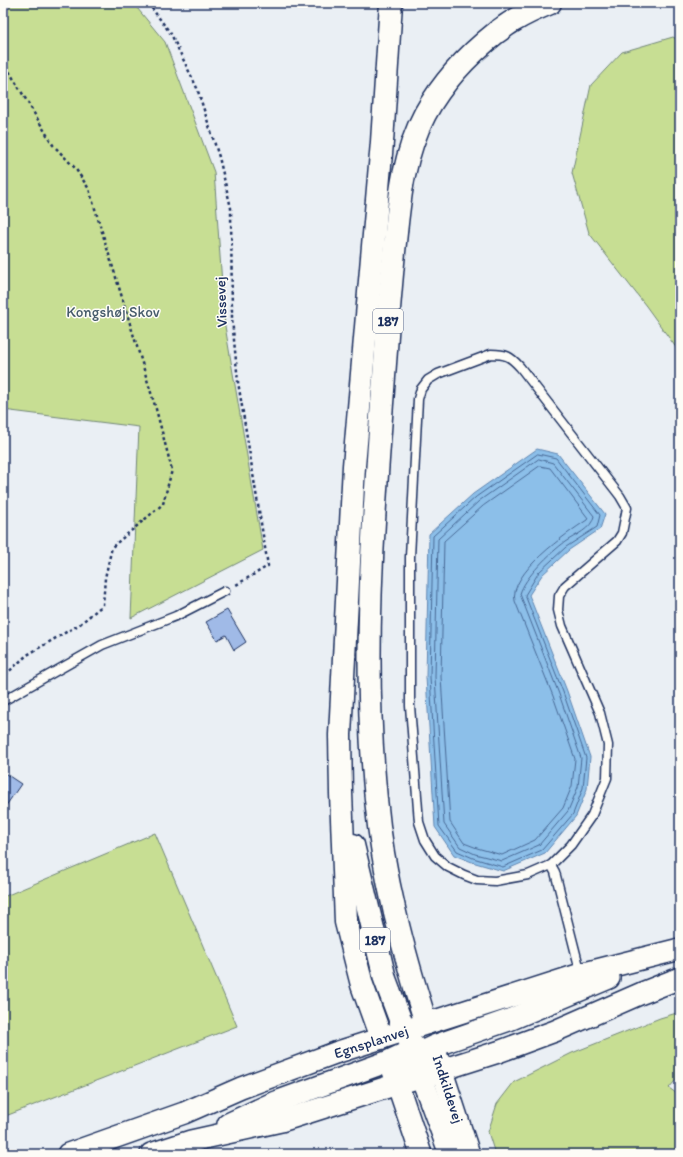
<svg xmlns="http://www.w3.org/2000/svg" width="683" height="1157" font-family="Itim,sans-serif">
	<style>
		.green { fill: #c7de93; stroke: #718678 }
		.water { fill: #8cbfe9; stroke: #5f85b1 }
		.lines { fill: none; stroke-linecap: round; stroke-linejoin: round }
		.shore { stroke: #486996; stroke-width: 1 }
		.building { fill: #a0bae7; stroke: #1b2f5e }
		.lane-casing { stroke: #1b2f5e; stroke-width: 11 }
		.secondary-casing { stroke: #1b2f5e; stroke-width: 24 }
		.highway-casing { stroke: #1b2f5e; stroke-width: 25 }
		.path { stroke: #1b2f5e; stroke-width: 2.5; stroke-dasharray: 3 3; stroke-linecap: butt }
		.lane { stroke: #fdfcf7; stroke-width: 8 }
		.secondary { stroke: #fdfcf7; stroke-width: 21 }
		.highway { stroke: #fdfcf7; stroke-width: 22 }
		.labels { text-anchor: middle; stroke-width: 3; stroke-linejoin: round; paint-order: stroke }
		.shield { fill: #fdfcf7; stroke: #5f6c8c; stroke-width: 1 }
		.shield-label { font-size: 14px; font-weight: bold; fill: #1b2f5e }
		.street-label { font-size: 15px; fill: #1b2f5e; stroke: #fdfcf7 }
		.park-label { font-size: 15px; fill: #465b6b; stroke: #fdfcf7 }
	</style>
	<rect width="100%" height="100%" fill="#eaeff4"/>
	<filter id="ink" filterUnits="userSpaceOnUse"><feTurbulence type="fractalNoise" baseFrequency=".025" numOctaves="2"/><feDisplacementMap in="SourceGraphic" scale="8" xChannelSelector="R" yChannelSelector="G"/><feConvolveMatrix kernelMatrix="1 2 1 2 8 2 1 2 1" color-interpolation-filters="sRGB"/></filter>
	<g filter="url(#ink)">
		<g class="green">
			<path d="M3 3H133L165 42 214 172 225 326 263 550 131 618 139 427 3 410Z"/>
			<path d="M673 37 680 41V353L646 306 589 233 572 173 591 85 622 52Z"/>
			<path d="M155 833 237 1026 3 1117V897Z"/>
			<path d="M680 1012V1075L669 1088 680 1096V1154H495L488 1132 497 1104 514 1082 572 1053 660 1018Z"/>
		</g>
		<path class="water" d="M537 449 558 454 605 514 600 529 569 550 542 575 529 595 567 691 590 757 587 789 576 816 545 853 503 871 472 862 454 855 435 827 426 677 429 534 473 494Z"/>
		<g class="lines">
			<g class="shore">
				<path d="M538 454 556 458 600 515 597 527 566 547 539 572 525 595 563 692 586 758 583 788 573 814 542 850 503 867 473 858 457 851 439 826 430 677 433 536 476 497Z"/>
				<path d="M539 459 553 463 594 516C592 529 575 535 565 542 551 552 524 578 520 594L559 694 581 758 578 787 568 811 539 845 502 861 475 854 460 847 444 824 435 677 438 539 479 501Z"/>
				<path d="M540 466 550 468 588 518 587 520C567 533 508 574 515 601L553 696 575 759 572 786 563 808 535 840 502 855 477 848 464 843 450 822 441 677 444 541 483 506Z"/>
			</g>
		</g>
		<g class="building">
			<path d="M227 610 246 642 234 650 226 635 217 640 206 622Z"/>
			<path d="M3 772 21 784 3 810Z"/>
		</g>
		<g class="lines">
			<g class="lane-casing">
				<g id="lane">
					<path d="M491 354C506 354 510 356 520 367L620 496 627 508 622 533 617 541 565 586 559 596 558 610 562 626 600 713 608 745 607 778 592 815 571 845 551 865 528 875 495 881 477 880 464 875 448 867 435 856 425 840 419 822 410 706V557L418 399 421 389 428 380 438 374Z"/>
					<path d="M3 701 102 645 176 616 225 591"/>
					<path d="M551 865 555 872 581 974"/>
				</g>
			</g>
			<g class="secondary-casing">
				<g id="secondary">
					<path d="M437 1056 469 1154"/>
					<path d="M414 1065 421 1076 450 1154"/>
					<path d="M393 1071 421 1154"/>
					<path d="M397 1084 399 1074 404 1066 417 1054 434 1046 509 1020 609 978"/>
					<path d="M228 1124 273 1103 389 1061 406 1053 414 1046"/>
					<path d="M68 1154 184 1113 241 1088 335 1053 581 974 680 949"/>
					<path d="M151 1154 191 1141 281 1121 498 1052 555 1031 642 993 680 978"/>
				</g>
			</g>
			<g class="highway-casing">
				<g id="highway">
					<path d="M353 845 385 979 404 1030 417 1054 433 1067 442 1070"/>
					<path d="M426 1023C403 951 383 876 376 799 361 650 375 499 386 350 388 317 391 284 394 252 399 204 402 157 425 114 443 81 468 55 497 32 503 28 509 23 515 20 526 13 538 8 550 3"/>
					<path d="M381 1038 362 985 346 922 341 793 340 735 354 466 382 142 391 3"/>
				</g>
			</g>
			<g class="path">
				<path d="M148 3 171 34 197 88 219 157 231 208 232 319 238 382 268 566 236 585"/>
				<path d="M3 61 53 145 75 168 89 189 156 409 172 470 163 504 112 547 105 578 103 605 80 624 27 655 3 677"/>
			</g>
			<use href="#lane" class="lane"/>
			<use href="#secondary" class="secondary"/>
			<use href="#highway" class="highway"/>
		</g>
	</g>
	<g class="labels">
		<g class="shield">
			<rect x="373" y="309" width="30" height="24" rx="3"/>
			<rect x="360" y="928" width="30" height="24" rx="3"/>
		</g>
		<g class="shield-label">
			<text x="388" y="326">187</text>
			<text x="375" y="945">187</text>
		</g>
		<g class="street-label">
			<text transform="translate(221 302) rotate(-92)" y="5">Vissevej</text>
			<text transform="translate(371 1042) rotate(-18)" y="5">Egnsplanvej</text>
			<text transform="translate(448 1089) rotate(72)" y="5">Indkildevej</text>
		</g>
		<g class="park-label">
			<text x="113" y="317">Kongshøj Skov</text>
		</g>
	</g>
	<rect width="683" height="1157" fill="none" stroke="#fdfcf7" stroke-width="16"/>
	<rect x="8" y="8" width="667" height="1141" fill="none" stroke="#1b2f5e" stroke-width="1.5" filter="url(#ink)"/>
</svg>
